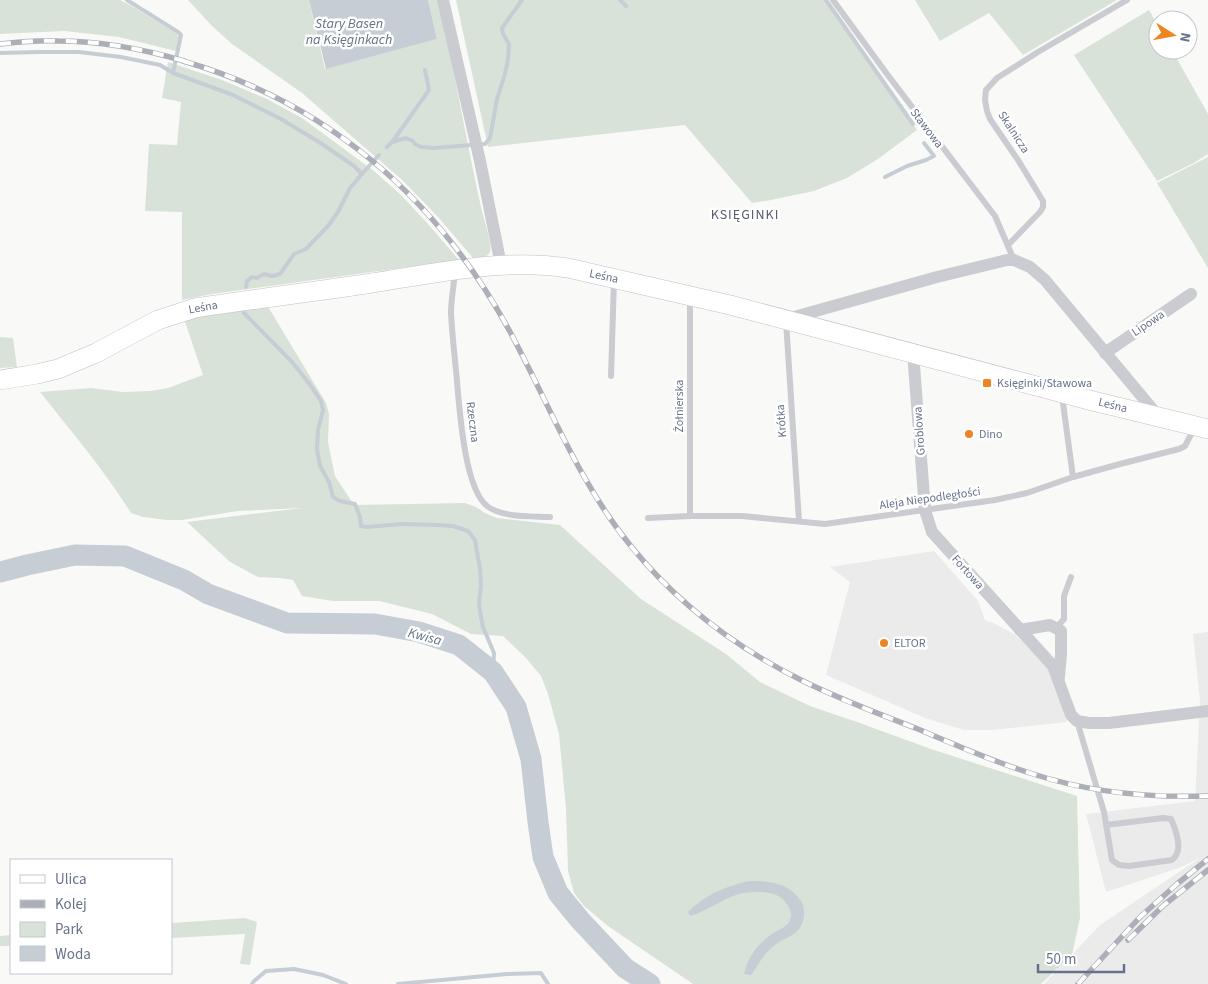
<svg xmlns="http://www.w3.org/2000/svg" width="1208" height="984" font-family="'Source Sans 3',sans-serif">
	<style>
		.built { fill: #eaebea }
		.green { fill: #d9e2d8 }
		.water { fill: #c6cdd5 }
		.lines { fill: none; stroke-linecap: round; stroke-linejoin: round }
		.stream { stroke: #c6cdd5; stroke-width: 4 }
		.river { stroke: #c6cdd5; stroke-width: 21 }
		.secondary-casing { stroke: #bec1c7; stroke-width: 20 }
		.lane { stroke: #caccd1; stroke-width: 6 }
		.street { stroke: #caccd1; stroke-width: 12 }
		.secondary { stroke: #fff; stroke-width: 19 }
		.rail-casing { stroke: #acafb7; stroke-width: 5.5 }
		.rail { stroke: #fff; stroke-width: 4; stroke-dasharray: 11; stroke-linecap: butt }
		.poi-dot { fill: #ee8523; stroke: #fff; stroke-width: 2 }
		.labels { text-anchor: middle; stroke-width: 5; stroke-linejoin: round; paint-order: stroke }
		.street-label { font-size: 12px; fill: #67728a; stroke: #fff }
		.poi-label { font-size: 12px; fill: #67728a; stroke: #fff; text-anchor: start }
		.water-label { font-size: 14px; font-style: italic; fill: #637385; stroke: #fff }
		.neighbourhood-label { font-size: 14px; letter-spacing: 1px; fill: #555d6f; stroke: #fff }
	</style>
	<rect width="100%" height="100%" fill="#f9faf7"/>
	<g class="built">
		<path d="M934 551 978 601 985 620 991 622 1014 634 1029 647 1050 672 1064 705 1067 722 993 730H964L925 718 826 675 850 582 830 567Z"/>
		<path d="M1208 632V984H1044L1100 925 1200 858 1179 868 1106 892 1086 814 1195 801 1200 701 1193 634Z"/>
	</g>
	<g class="green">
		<path d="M0 0H120L130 5 176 33 180 38 176 51 119 37 64 31 0 34Z"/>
		<path d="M188 0H309L325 69 437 39 428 0H438C454 69 466 138 481 207 483 217 493 245 490 252 487 259 478 257 473 258L438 217 401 179 302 93 232 44 211 25Z"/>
		<path d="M456 0H825L917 130 878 159 847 178 814 191 771 200 752 203 685 125 488 147Z"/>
		<path d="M915 0H1117L1023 55 989 13 940 41Z"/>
		<path d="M1149 10 1158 26V50H1172L1208 114V154L1192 164 1157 181 1074 55Z"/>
		<path d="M168 62 222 80 267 99 302 118 374 171 401 195 428 224 459 260 212 294 182 300V212L145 211 149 144 177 145 181 102 162 98Z"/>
		<path d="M1208 157V268L1157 183Z"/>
		<path d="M267 305 326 403 329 414 328 442 335 476 354 505 465 503 476 507 485 513 497 518 560 525 641 599 726 654 760 682 810 706 857 722 931 749 1077 796 1080 918 1072 955 1041 984H693L608 926 584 906 574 893 568 871 566 809 559 734 548 694 541 676 526 658 503 636 471 634 432 614 379 601H333L302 596 293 580 280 578 258 577 230 562 187 522 302 508 238 511 182 520H167L143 517 131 513C104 470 71 431 40 392L91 388 123 392 151 391 168 388 203 375 184 319Z"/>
		<path d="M0 337 13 338 17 367 0 368Z"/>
		<path d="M245 918 257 922 250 965 240 964 245 934 171 938V923Z"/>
		<path d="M11 935V946H0V936Z"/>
	</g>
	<g class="water">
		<path d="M309 0H428L437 39 326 69Z"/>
		<path d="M749 881C766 881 784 882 796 895 801 900 804 905 804 912 804 918 803 925 798 930 792 937 782 939 775 945 764 953 759 964 751 975L744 974C748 956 759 942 775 932 780 929 787 927 790 920 792 916 791 910 788 906 780 890 758 891 743 893 724 897 709 911 690 916L688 912C704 895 727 886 749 881Z"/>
	</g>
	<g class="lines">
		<g class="stream">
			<path d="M127 0 178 32 181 35 173 73 233 95 281 119 322 144 354 166 362 174"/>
			<path d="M620 0 626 6"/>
			<path d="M826 0 913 124"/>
			<path d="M0 53 38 52H79L121 57 160 65 173 73"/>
			<path d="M393 141 429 90 425 70"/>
			<path d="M387 147 392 142 406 138 413 141 415 144 421 147 433 148 485 144 490 138 497 99 505 74 508 59 509 44 503 34 502 28 522 0"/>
			<path d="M885 177 907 166 926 160 934 156 924 143"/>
			<path d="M246 287 247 281 252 277 257 278 264 274 272 276 280 274 294 254 306 249 328 226 338 212 350 188 362 174 379 155"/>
			<path d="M244 313 292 362 308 382 321 401 323 410 318 430 317 450 320 466 329 482 333 497 340 501 355 504 360 517 361 526 366 527 402 524 437 525 453 526 468 531 475 540 480 569 481 586 479 603 480 612 483 627 494 653 493 672"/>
			<path d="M252 984 254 981 266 971 294 969 323 975 346 984"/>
			<path d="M398 984 507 974 541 973 548 984"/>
		</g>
		<path class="river" d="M0 572 27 565 75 555 125 556 184 580 208 594 287 623 375 624 419 632 459 645 493 672 516 707 531 759 538 822 543 857 558 893 580 920 625 968 650 984"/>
		<g class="secondary-casing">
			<path id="secondary" d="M0 380 37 374 58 369 96 353 158 320 195 308C254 299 313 292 372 283 436 273 503 258 568 268L730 305 1089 400 1208 429"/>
		</g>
		<g class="lane">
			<path d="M833 0 887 74 995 216 1014 260"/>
			<path d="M1008 245 1040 212 1043 207V201L1018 160 990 119 987 111 985 100 986 90 997 78 1038 52 1127 0"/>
			<path d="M455 271C454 285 451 299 451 313 452 332 454 351 456 370 459 401 463 487 487 506 502 518 532 516 550 517"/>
			<path d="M786 321 799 521"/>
			<path d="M611 376 614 280"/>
			<path d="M1062 396 1073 477"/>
			<path d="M690 516V297"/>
			<path d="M648 518 690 516H742L825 524 995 500 1027 493 1073 477 1120 464 1179 449 1185 446 1195 427"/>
			<path d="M1055 629 1064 619V596L1071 577"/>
			<path d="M1077 721 1104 812 1112 860 1119 865 1129 866 1172 860C1174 858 1176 857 1177 853 1181 845 1175 827 1171 819L1163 818 1106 825"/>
		</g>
		<g class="street">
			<path d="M443 0 480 161 501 265"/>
			<path d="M787 319 937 277 1007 260H1014L1030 267 1045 280 1159 417"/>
			<path d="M913 352 925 510 932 532 1053 666 1071 715 1077 721 1089 723H1109L1208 711"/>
			<path d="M1105 353 1191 294"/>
			<path d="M1020 630 1050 625 1061 631V654L1059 677"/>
		</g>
		<use href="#secondary" class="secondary"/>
		<g class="rail-casing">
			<g id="rail">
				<path d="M0 44C19 42 39 40 58 41 100 41 143 49 184 61"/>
				<path d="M183 61C328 103 437 198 509 330 548 401 577 480 630 545 676 602 735 647 801 680 839 699 879 714 918 729 955 745 992 761 1030 773 1087 792 1148 798 1208 796"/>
				<path d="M1128 940 1164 905 1208 870"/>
				<path d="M1078 984 1140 917 1177 884 1208 859"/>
			</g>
		</g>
		<use href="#rail" class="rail"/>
	</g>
	<g class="poi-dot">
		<rect x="982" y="378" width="10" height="10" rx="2.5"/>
		<circle cx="969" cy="434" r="5"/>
		<circle cx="884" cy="643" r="5"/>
	</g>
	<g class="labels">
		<g class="street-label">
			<text transform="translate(927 128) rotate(53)" y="4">Stawowa</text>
			<text transform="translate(1014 132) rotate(57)" y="4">Skalnicza</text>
			<text transform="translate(604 276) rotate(12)" y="4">Leśna</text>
			<text transform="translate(203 307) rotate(-10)" y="4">Leśna</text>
			<text transform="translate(1148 323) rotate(-34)" y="4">Lipowa</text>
			<text transform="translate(1113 405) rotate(14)" y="4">Leśna</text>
			<text transform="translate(679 406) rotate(-90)" y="4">Żołnierska</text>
			<text transform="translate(781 421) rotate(-94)" y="4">Krótka</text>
			<text transform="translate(473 422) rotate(83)" y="4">Rzeczna</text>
			<text transform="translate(919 431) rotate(-94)" y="4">Groblowa</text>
			<text transform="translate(930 498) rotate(-8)" y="4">Aleja Niepodległości</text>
			<text transform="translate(968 572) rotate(48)" y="4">Fortowa</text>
		</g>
		<g class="poi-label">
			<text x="997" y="387">Księginki/Stawowa</text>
			<text x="979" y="438">Dino</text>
			<text x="894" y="647">ELTOR</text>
		</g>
		<g class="water-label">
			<text x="349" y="28">Stary Basen<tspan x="349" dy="16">na Księginkach</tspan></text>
			<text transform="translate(425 636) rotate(15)" y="5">Kwisa</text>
		</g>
		<g class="neighbourhood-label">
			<text x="745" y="219">KSIĘGINKI</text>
		</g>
	</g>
	<rect x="10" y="859" width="162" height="115" fill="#ffffff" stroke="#c2c7d0"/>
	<rect x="20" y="875" width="25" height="8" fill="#ffffff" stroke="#c2c7d0"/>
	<text x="55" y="884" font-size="15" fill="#67728a">Ulica</text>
	<rect x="20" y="900" width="25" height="8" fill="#acafb7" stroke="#c2c7d0"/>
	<text x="55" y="909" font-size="15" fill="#67728a">Kolej</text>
	<rect x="20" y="922" width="25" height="15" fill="#d9e2d8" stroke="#c2c7d0"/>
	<text x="55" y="934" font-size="15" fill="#67728a">Park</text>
	<rect x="20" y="946" width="25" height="15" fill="#c6cdd5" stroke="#c2c7d0"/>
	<text x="55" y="959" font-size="15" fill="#67728a">Woda</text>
	<g transform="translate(1173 35) rotate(101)"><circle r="24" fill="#ffffff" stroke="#c2c7d0"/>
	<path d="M0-4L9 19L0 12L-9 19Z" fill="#ee8523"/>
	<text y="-8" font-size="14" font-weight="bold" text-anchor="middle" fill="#67728a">N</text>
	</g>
	<path d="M1038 964v8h86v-8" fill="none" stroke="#67728a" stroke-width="2.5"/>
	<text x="1046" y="964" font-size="15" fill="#67728a" stroke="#ffffff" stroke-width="4" paint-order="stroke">50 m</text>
</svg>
